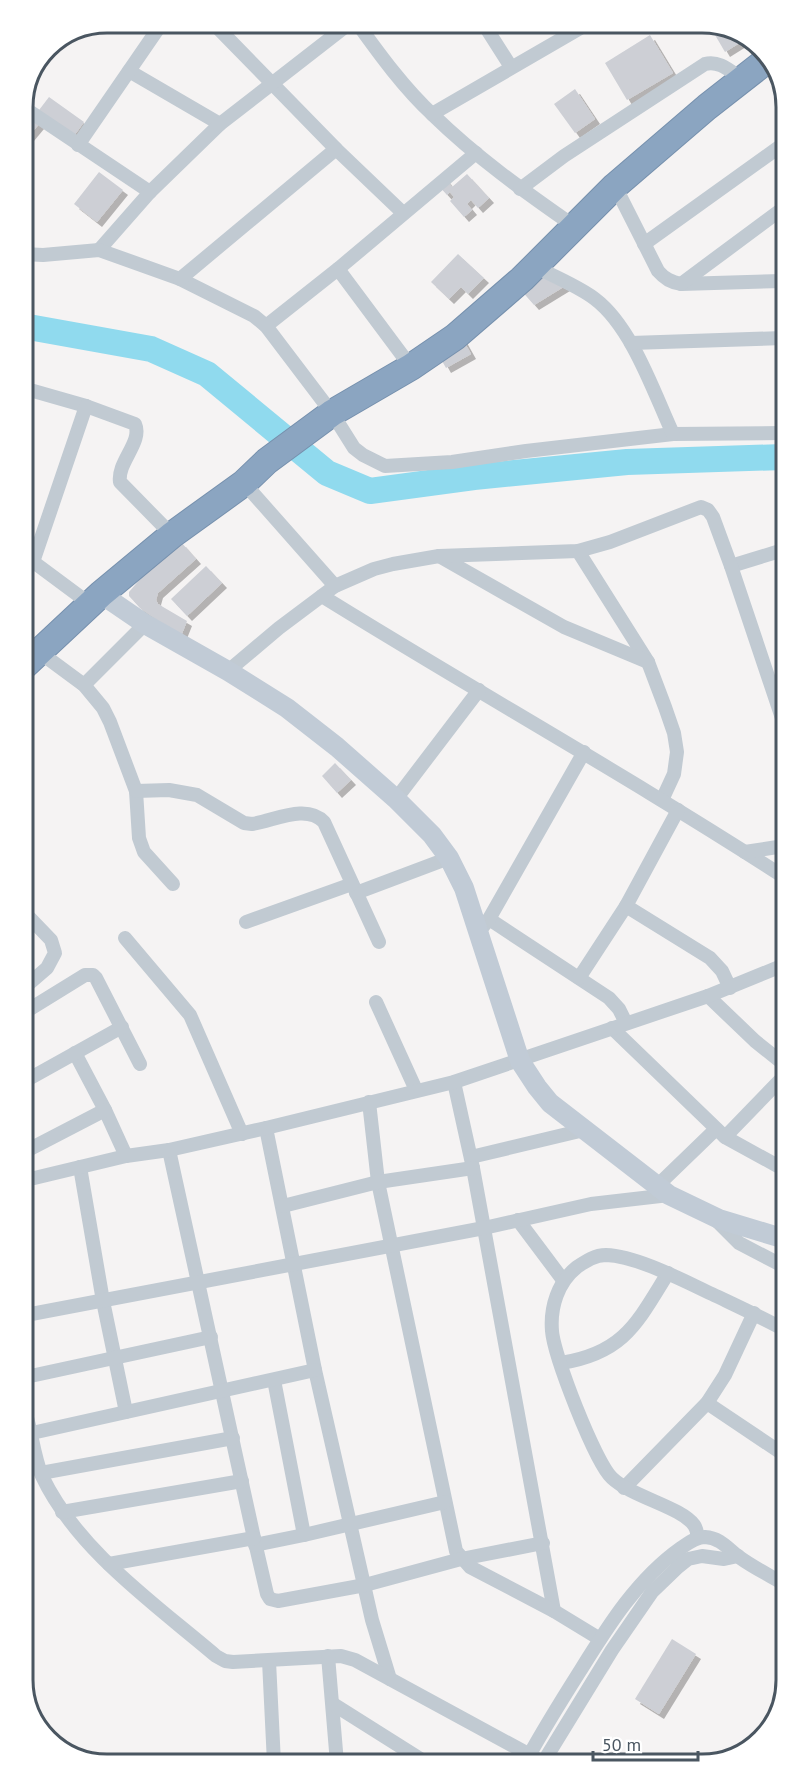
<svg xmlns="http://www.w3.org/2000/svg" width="809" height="1787" font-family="'PT Sans',sans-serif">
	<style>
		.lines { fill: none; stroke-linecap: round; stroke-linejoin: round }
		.river { stroke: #90daee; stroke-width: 26 }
		.building { fill: #cdcfd5; filter: url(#shadow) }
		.highway-casing { stroke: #7690ad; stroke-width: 28 }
		.street { stroke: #c1cad2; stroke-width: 14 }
		.secondary { stroke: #c1cbd6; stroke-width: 20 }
		.highway { stroke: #8ba5c1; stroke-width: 26 }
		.rim { fill: none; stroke: #4a5661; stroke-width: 3 }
	</style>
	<defs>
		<filter id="shadow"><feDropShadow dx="5" dy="5" stdDeviation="0" flood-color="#0004"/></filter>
	</defs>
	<rect width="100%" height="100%" fill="#f5f3f3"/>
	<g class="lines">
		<path class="river" d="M23 326 151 349 207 374 327 473 370 491 474 477 627 462 783 457"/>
	</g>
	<g class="building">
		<path d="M708 23 735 33 741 42 725 52Z"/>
		<path d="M650 35 673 73 627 100 605 63Z"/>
		<path d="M575 89 595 119 575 133 554 104Z"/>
		<path d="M49 97 84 122 71 140 36 114Z"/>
		<path d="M26 113 39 124 24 142 23 117Z"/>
		<path d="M99 172 123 190 97 222 74 204Z"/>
		<path d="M467 174 489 198 478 208 471 200 467 204 472 210 464 217 450 201 454 197 450 192 447 195 438 185 445 178 452 187Z"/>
		<path d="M458 254 484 278 468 294 461 287 449 299 431 282Z"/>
		<path d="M538 273 565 286 534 305 520 289Z"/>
		<path d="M462 338 471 354 446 368 437 352Z"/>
		<path d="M181 542 196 559 158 593 156 600 158 604 187 621 181 636 140 608 129 596V592L141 578Z"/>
		<path d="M206 566 222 583 187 616 171 599Z"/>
		<path d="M335 763 351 780 337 793 322 776Z"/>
		<path d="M672 1639 696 1654 659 1714 635 1699Z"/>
	</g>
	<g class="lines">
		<g class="highway-casing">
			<path id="highway" d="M24 666 101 594 172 535 244 483 267 461 332 413 411 367 455 337 522 279 615 186 707 107 767 60"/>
		</g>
		<g class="street">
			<path d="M213 23 336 149 403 213"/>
			<path d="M357 23C380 55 404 88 433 115 476 157 525 192 574 226"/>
			<path d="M483 23 511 67"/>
			<path d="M129 71 220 124"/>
			<path d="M23 107 150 192"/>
			<path d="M432 114 589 23"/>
			<path d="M78 145 162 23"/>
			<path d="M615 186 658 271C665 279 671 282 681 284L782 281"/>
			<path d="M520 189 564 156 705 64C719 60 730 71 742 79"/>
			<path d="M644 244 782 145"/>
			<path d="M99 250 150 192 220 124 350 23"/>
			<path d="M23 254 43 255 99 250 180 279 254 316 266 326 332 413 354 448 363 455 385 466 452 462 526 451 673 434 783 433"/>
			<path d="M535 266C554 277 578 286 595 299 632 327 654 393 673 434"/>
			<path d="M338 269 411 367"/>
			<path d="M180 279 336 149"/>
			<path d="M681 284 782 209"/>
			<path d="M266 326 338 269 476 153"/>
			<path d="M631 343 783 338"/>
			<path d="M23 388 86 406 135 424C143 442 117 462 120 482L172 535"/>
			<path d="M244 483 335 586"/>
			<path d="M578 551 648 662 665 707 674 733 677 752 674 774 662 800"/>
			<path d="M24 555 90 604"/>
			<path d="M439 556 564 627 648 662"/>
			<path d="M33 562 86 406"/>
			<path d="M731 566 783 550"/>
			<path d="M322 596C475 691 633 779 784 877"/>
			<path d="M38 651 84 685 103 708 110 722 136 791 139 838 144 852 173 884"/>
			<path d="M228 671 279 628 335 586 374 569 393 564 439 556 578 551 610 542 701 507 708 510 713 517 731 566 784 724"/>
			<path d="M84 685 145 624"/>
			<path d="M136 791 169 790 197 795 244 823 252 824C274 821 306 803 324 822L379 942"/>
			<path d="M396 799 479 690"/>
			<path d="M745 852 784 846"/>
			<path d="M356 893 449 858"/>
			<path d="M626 906 710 958 722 971 730 988"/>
			<path d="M25 913 51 940 55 953 47 968 25 987"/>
			<path d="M489 919 609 998 619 1009 626 1023"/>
			<path d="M246 922 352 884"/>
			<path d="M478 933 489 919 584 752"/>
			<path d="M125 938 190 1015 242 1134"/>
			<path d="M579 978 626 906 678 810"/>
			<path d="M708 996 755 1041 785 1065"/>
			<path d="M376 1002 416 1090"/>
			<path d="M25 1012 85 975H93L96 978 140 1064"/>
			<path d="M612 1028 725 1137 785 1170"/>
			<path d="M75 1053 105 1110 126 1156"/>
			<path d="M25 1081 122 1027"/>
			<path d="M454 1082 473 1168 554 1611"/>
			<path d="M369 1102 378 1182 456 1551 470 1567 554 1611 600 1639"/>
			<path d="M266 1128 315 1370 372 1620 390 1679"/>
			<path d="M725 1137 785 1075"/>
			<path d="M169 1150 254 1538 267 1594 270 1599 278 1601 365 1585 461 1559 543 1543"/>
			<path d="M26 1151 105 1110"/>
			<path d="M471 1157 584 1130"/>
			<path d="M80 1167 103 1301 126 1412"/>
			<path d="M26 1180 126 1156 169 1150 266 1128 454 1082 708 996 784 965"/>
			<path d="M657 1186 716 1129"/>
			<path d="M283 1206 378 1182 473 1168"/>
			<path d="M714 1218 739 1243 785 1267"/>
			<path d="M518 1220 563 1280"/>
			<path d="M26 1315 484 1228 591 1204 669 1195"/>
			<path d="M561 1363C624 1353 637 1323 668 1273"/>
			<path d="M26 1377 211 1337"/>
			<path d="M274 1380 304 1535"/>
			<path d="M707 1403 786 1456"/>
			<path d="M26 1414C32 1434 34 1457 42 1476 77 1550 155 1604 216 1656L225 1661 233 1662 341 1656 355 1660 541 1761"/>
			<path d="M32 1433 315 1370"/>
			<path d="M41 1473 233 1438"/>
			<path d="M624 1488 707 1403 725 1375 754 1313"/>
			<path d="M62 1512 242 1481"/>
			<path d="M698 1538C697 1533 697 1529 694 1525 681 1507 632 1497 612 1478 595 1462 554 1356 552 1331 550 1307 558 1282 577 1267 586 1261 595 1255 606 1255 637 1256 684 1281 712 1294 737 1306 761 1317 785 1330"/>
			<path d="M255 1545 304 1535 445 1502"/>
			<path d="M109 1564 254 1538"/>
			<path d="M328 1656 337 1763"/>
			<path d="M269 1661 274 1763"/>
			<path d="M333 1704 425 1762"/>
			<path d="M526 1761C543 1730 561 1701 580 1671 608 1626 637 1579 681 1548 688 1543 696 1537 705 1537 721 1538 728 1549 739 1557 754 1568 771 1576 786 1585"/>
			<path d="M544 1761 612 1650 652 1592 678 1567 688 1559 702 1556 724 1559 738 1556"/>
		</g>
		<path class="secondary" d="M101 594 145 624 228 671 287 708 337 747 396 799 432 835 449 858 464 888 520 1061 537 1087 550 1103 669 1195 719 1219 785 1239"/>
		<use href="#highway" class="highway"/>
	</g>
	<path d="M0 0H809V1787H0ZM107 33H702A74 74 0 0 1 776 107V1680A74 74 0 0 1 702 1754H107A74 74 0 0 1 33 1680V107A74 74 0 0 1 107 33Z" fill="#fff" fill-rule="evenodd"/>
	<path class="rim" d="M107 33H702A74 74 0 0 1 776 107V1680A74 74 0 0 1 702 1754H107A74 74 0 0 1 33 1680V107A74 74 0 0 1 107 33Z"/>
	<path d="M593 1751v9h105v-9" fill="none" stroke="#4a5661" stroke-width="3"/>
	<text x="602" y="1751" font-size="18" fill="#4a5661" stroke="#ffffff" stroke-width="4.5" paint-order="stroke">50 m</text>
</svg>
